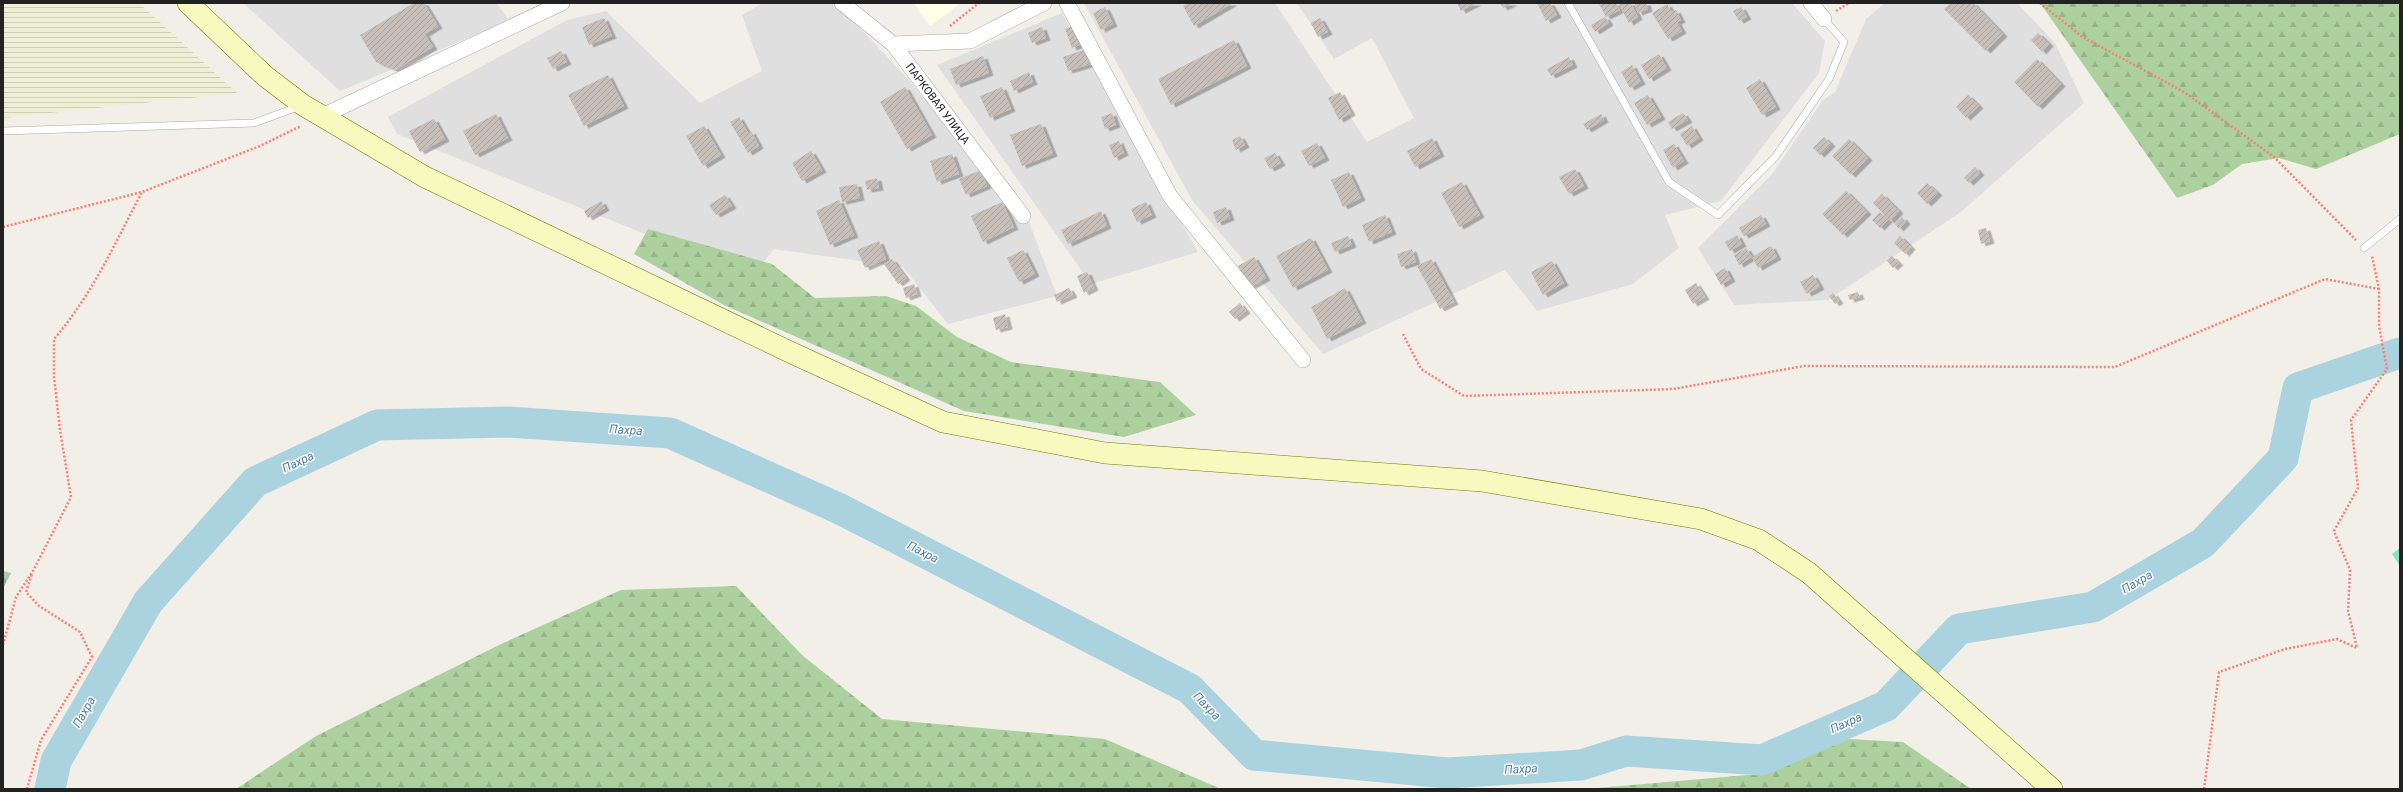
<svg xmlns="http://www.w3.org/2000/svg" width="2403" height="792" font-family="Roboto,sans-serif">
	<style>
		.residential { fill: #e0dfdf }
		.education { fill: #ffffe5 }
		.farmland { fill: url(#farmland-rules) }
		.forest { fill: url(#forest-firs) }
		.cemetery { fill: url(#cemetery-stones) }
		.pitch { fill: #88e0be }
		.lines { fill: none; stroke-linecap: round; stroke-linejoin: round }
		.river { stroke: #aad3df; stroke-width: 31 }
		.building { fill: url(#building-hatch); filter: url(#shadow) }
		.lane-casing { stroke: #a9a9a9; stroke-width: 8 }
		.street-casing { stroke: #a9a9a9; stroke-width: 16 }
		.secondary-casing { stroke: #707d05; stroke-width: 22 }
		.path { stroke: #fa8072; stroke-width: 2.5; stroke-dasharray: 2 2; stroke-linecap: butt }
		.lane { stroke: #fff; stroke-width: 7 }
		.street { stroke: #fff; stroke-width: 15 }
		.secondary { stroke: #f7fabf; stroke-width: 21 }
		.labels { text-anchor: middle; stroke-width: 3; stroke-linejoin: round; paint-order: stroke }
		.street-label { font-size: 11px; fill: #222; stroke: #fff }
		.water-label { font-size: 12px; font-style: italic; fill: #4a7aab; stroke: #fff }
	</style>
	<defs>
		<pattern id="farmland-rules" width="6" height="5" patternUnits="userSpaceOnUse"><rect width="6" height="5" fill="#eef0d5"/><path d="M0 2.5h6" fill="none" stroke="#ccceb7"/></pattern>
		<pattern id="forest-firs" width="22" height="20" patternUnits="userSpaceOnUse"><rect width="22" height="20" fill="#add19e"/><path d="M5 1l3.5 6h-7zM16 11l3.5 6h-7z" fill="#95b388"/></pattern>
		<pattern id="cemetery-stones" width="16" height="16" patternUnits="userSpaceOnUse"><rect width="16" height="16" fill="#aacbaf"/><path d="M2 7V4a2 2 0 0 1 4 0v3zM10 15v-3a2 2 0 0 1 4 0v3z" fill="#92ae96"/></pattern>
		<pattern id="building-hatch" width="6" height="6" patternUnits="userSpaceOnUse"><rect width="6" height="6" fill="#c7bfb8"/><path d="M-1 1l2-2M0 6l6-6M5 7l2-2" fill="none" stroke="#aba49e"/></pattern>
		<filter id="shadow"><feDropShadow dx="4.5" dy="2.5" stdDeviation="0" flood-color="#0004"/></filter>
	</defs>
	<rect width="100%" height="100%" fill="#f2efe9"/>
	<g class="residential">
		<path d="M243 3H497L509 21 340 91Z"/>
		<path d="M763 3H836L905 76 1029 222 1057 296 948 324 903 267 774 249 752 277 397 134 388 117 567 20 606 11 700 103 762 71 742 15Z"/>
		<path d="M1084 3H1275L1367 142 1414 118 1372 38 1334 59 1297 3H1792L1825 41 1819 73 1721 201 1665 215 1679 248 1633 284 1537 311 1505 270 1323 354 1192 200Z"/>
		<path d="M1885 3H2017L2055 43 2084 103 1961 212 1828 300 1734 305 1698 248 1772 174 1823 100 1835 92 1866 19Z"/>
		<path d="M1062 13 1198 252 1091 284 937 65Z"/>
	</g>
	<path class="education" d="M914 3H961L930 26Z"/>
	<path class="farmland" d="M3 3H139L237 93 3 118Z"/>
	<g class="forest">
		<path d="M2040 3H2400V134L2316 169 2279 158 2242 164 2213 185 2177 198Z"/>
		<path d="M648 229 772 264 815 298 886 296 916 306 957 337 1011 362 1160 382 1196 415 1124 437 964 411 724 305 634 254Z"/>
		<path d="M736 586 802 655 882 719 1105 739 1221 789H236L316 736 501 644 621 590Z"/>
		<path d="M1849 739 1903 742 1971 789H1586L1759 774Z"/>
	</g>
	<path class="cemetery" d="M3 571 11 573 3 589Z"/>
	<path class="pitch" d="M2400 548V566L2392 554Z"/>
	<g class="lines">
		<path class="river" d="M50 789 56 761 148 602 255 482 377 425 508 422 670 433 840 509 1190 689 1254 755 1447 773 1581 765 1626 751 1762 760 1886 706 1959 629 2093 607 2203 543 2283 458 2298 388 2400 353"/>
	</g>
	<g class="building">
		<path d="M414 3H424L438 26 425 34 433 47 395 70 376 62 360 35Z"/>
		<path d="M1188 3H1233L1194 26 1183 6Z"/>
		<path d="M1457 3H1477L1461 11Z"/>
		<path d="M1500 3H1513L1503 8Z"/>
		<path d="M1537 3H1550L1557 15 1546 21Z"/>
		<path d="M1602 3H1616L1620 10 1606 17 1599 4Z"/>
		<path d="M1623 3H1631L1638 17 1629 23 1619 5Z"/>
		<path d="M1634 3H1646L1648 9 1638 13Z"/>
		<path d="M1950 3H1973L2003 34 1986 51 1944 9Z"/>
		<path d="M1667 4 1672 12 1676 10 1681 20 1677 22 1682 31 1668 39 1652 13Z"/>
		<path d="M1105 7 1113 24 1101 30 1093 13Z"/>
		<path d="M1741 7 1747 17 1739 21 1733 11Z"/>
		<path d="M1605 17 1609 23 1595 32 1591 25Z"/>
		<path d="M604 18 612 36 589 45 582 27Z"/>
		<path d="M1320 18 1328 32 1318 37 1311 23Z"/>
		<path d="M1075 25 1082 44 1072 48 1065 29Z"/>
		<path d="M1042 27 1046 38 1032 43 1028 33Z"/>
		<path d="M2038 33 2049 44 2042 52 2031 40Z"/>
		<path d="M1234 40 1247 66 1171 105 1158 79Z"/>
		<path d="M1086 49 1091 64 1068 71 1063 57Z"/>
		<path d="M561 51 567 62 553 69 547 58Z"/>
		<path d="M1659 54 1667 68 1649 79 1641 65Z"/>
		<path d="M983 56 989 73 956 85 950 69Z"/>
		<path d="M1569 57 1573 65 1551 76 1547 69Z"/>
		<path d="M2037 59 2061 84 2038 107 2014 82Z"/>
		<path d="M1632 65 1641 82 1630 88 1621 72Z"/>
		<path d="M1029 72 1033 82 1014 91 1010 81Z"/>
		<path d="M608 75 624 106 584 126 568 95Z"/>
		<path d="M1760 79 1776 107 1762 115 1746 88Z"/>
		<path d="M905 87 932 135 907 149 880 102Z"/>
		<path d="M1002 87 1011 109 990 118 980 96Z"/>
		<path d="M1340 92 1351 113 1339 120 1328 98Z"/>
		<path d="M1648 95 1661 117 1647 125 1634 103Z"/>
		<path d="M1968 95 1979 106 1966 118 1956 107Z"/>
		<path d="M1112 113 1116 125 1105 129 1101 117Z"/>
		<path d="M1683 113 1688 120 1672 129 1668 122Z"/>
		<path d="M496 114 508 138 475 155 463 131Z"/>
		<path d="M1601 114 1604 120 1587 130 1583 124Z"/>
		<path d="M739 117 748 133 751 131 759 146 748 153 730 122Z"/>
		<path d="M434 119 445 139 420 152 409 131Z"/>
		<path d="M1041 124 1053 154 1022 166 1010 135Z"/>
		<path d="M704 126 721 155 703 166 686 136Z"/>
		<path d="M1692 126 1699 138 1687 146 1680 134Z"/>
		<path d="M1240 136 1245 145 1236 150 1232 140Z"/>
		<path d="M1824 137 1831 144 1820 155 1813 148Z"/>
		<path d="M1432 138 1440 154 1415 167 1407 151Z"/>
		<path d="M1849 139 1868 158 1851 175 1832 156Z"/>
		<path d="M1119 141 1124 153 1114 158 1109 145Z"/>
		<path d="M1317 143 1325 158 1309 166 1301 151Z"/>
		<path d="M1674 144 1684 161 1673 168 1663 150Z"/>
		<path d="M811 151 822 170 802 181 792 163Z"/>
		<path d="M1275 153 1281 163 1270 169 1264 158Z"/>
		<path d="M952 154 959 174 937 182 930 161Z"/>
		<path d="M1975 167 1980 173 1969 183 1964 178Z"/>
		<path d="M1575 169 1584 186 1569 194 1559 177Z"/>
		<path d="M981 170 987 186 966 195 959 179Z"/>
		<path d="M1349 172 1361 198 1343 207 1331 180Z"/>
		<path d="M877 178 879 188 867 190 865 181Z"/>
		<path d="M1462 182 1480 215 1459 227 1441 193Z"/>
		<path d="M1927 183 1938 193 1927 204 1917 193Z"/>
		<path d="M857 184 860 198 842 202 839 187Z"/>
		<path d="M1846 191 1867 212 1843 235 1822 214Z"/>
		<path d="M1882 194 1899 211 1890 221 1873 203Z"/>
		<path d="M725 195 732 206 716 215 709 205Z"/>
		<path d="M839 200 854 235 830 245 816 211Z"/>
		<path d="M601 201 605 208 588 218 584 211Z"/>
		<path d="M1002 202 1014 227 983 242 971 216Z"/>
		<path d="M1146 202 1152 215 1137 222 1131 209Z"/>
		<path d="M1226 207 1230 218 1217 223 1213 212Z"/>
		<path d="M1101 211 1107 226 1068 244 1061 230Z"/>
		<path d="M1880 212 1888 220 1880 228 1872 220Z"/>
		<path d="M1385 215 1392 232 1369 242 1362 225Z"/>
		<path d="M1761 215 1766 224 1744 236 1739 228Z"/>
		<path d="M1902 217 1906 222 1899 229 1895 224Z"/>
		<path d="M1986 228 1990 241 1981 244 1978 230Z"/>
		<path d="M1737 235 1742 244 1730 251 1725 242Z"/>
		<path d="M1348 236 1352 245 1335 252 1331 243Z"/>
		<path d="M1900 236 1911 247 1905 254 1894 243Z"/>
		<path d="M1311 238 1328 270 1293 288 1276 256Z"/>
		<path d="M879 241 886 259 865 268 857 250Z"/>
		<path d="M1771 246 1777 257 1758 268 1752 257Z"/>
		<path d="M1746 248 1752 257 1739 265 1734 255Z"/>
		<path d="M1412 249 1416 262 1401 267 1397 254Z"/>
		<path d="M1023 250 1035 274 1019 282 1007 258Z"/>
		<path d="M1892 256 1899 263 1893 268 1887 261Z"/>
		<path d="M1254 257 1266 278 1250 287 1238 266Z"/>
		<path d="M892 259 906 278 898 284 884 264Z"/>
		<path d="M1431 259 1454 302 1440 309 1417 266Z"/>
		<path d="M1552 261 1564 283 1543 295 1531 272Z"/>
		<path d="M1725 268 1731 279 1721 285 1715 274Z"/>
		<path d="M1087 272 1094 288 1084 293 1077 276Z"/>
		<path d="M1813 275 1820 287 1807 294 1800 282Z"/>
		<path d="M1696 283 1705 297 1693 304 1685 290Z"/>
		<path d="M914 284 917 294 906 298 903 288Z"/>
		<path d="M1069 288 1073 295 1057 302 1054 295Z"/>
		<path d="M1345 288 1362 321 1327 339 1311 307Z"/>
		<path d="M1858 292 1860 297 1850 300 1848 295Z"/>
		<path d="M1833 293 1839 301 1835 304 1829 296Z"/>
		<path d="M1240 303 1246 311 1235 319 1229 312Z"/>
		<path d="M1005 314 1008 327 996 330 993 318Z"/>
	</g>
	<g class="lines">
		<g class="lane-casing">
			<g id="lane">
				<path d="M1568 3 1669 182 1718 215 1776 156 1829 79 1844 42 1824 19"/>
				<path d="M3 131 254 123 300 106"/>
				<path d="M2364 248 2400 219"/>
			</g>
		</g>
		<g class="street-casing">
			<g id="street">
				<path id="s1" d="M842 3 893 44 1023 216"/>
				<path d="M1067 3 1170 196 1303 360"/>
				<path d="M1811 3 1824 19"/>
				<path d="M893 44 970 41 1044 3"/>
				<path d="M320 117 562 3"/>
			</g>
		</g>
		<g class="secondary-casing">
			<path id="secondary" d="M188 3 265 76 303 105 425 177 792 353 943 422 1105 453 1482 481 1701 519 1759 540 1809 573 2052 789"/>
		</g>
		<g class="path">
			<path d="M2040 3 2081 36 2184 92 2274 157 2356 240"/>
			<path d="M1836 11 1849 3"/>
			<path d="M950 26 979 3"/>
			<path d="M3 227 142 192 260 146 301 126"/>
			<path d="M1403 334 1421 369 1464 396 1673 389 1804 366 2115 367 2325 279 2379 289"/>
			<path d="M3 645 16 597 33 571 71 497 60 430 54 377V339C92 295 115 243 142 192"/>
			<path d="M27 789 41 740 92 657 80 632 39 606 26 592 32 574"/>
			<path d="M2204 789 2219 672 2285 649 2337 639 2357 648 2348 611 2350 570 2334 531 2358 488 2351 420 2387 369 2379 326V289L2372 256"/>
		</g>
		<use href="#lane" class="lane"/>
		<use href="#street" class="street"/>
		<use href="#secondary" class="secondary"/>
	</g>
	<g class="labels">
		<g class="street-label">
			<text dy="4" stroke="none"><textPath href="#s1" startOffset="140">ПАРКОВАЯ УЛИЦА</textPath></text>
		</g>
		<g class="water-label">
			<text transform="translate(626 430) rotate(4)" y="4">Пахра</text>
			<text transform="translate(298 462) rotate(-25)" y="4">Пахра</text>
			<text transform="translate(923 552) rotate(27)" y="4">Пахра</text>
			<text transform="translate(2137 582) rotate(-30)" y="4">Пахра</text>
			<text transform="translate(1207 706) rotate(46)" y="4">Пахра</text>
			<text transform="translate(84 712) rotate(-60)" y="4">Пахра</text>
			<text transform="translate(1846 723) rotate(-24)" y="4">Пахра</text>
			<text transform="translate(1521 769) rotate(-3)" y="4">Пахра</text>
		</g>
	</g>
	<rect width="2403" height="792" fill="none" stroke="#222222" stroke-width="8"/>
</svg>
